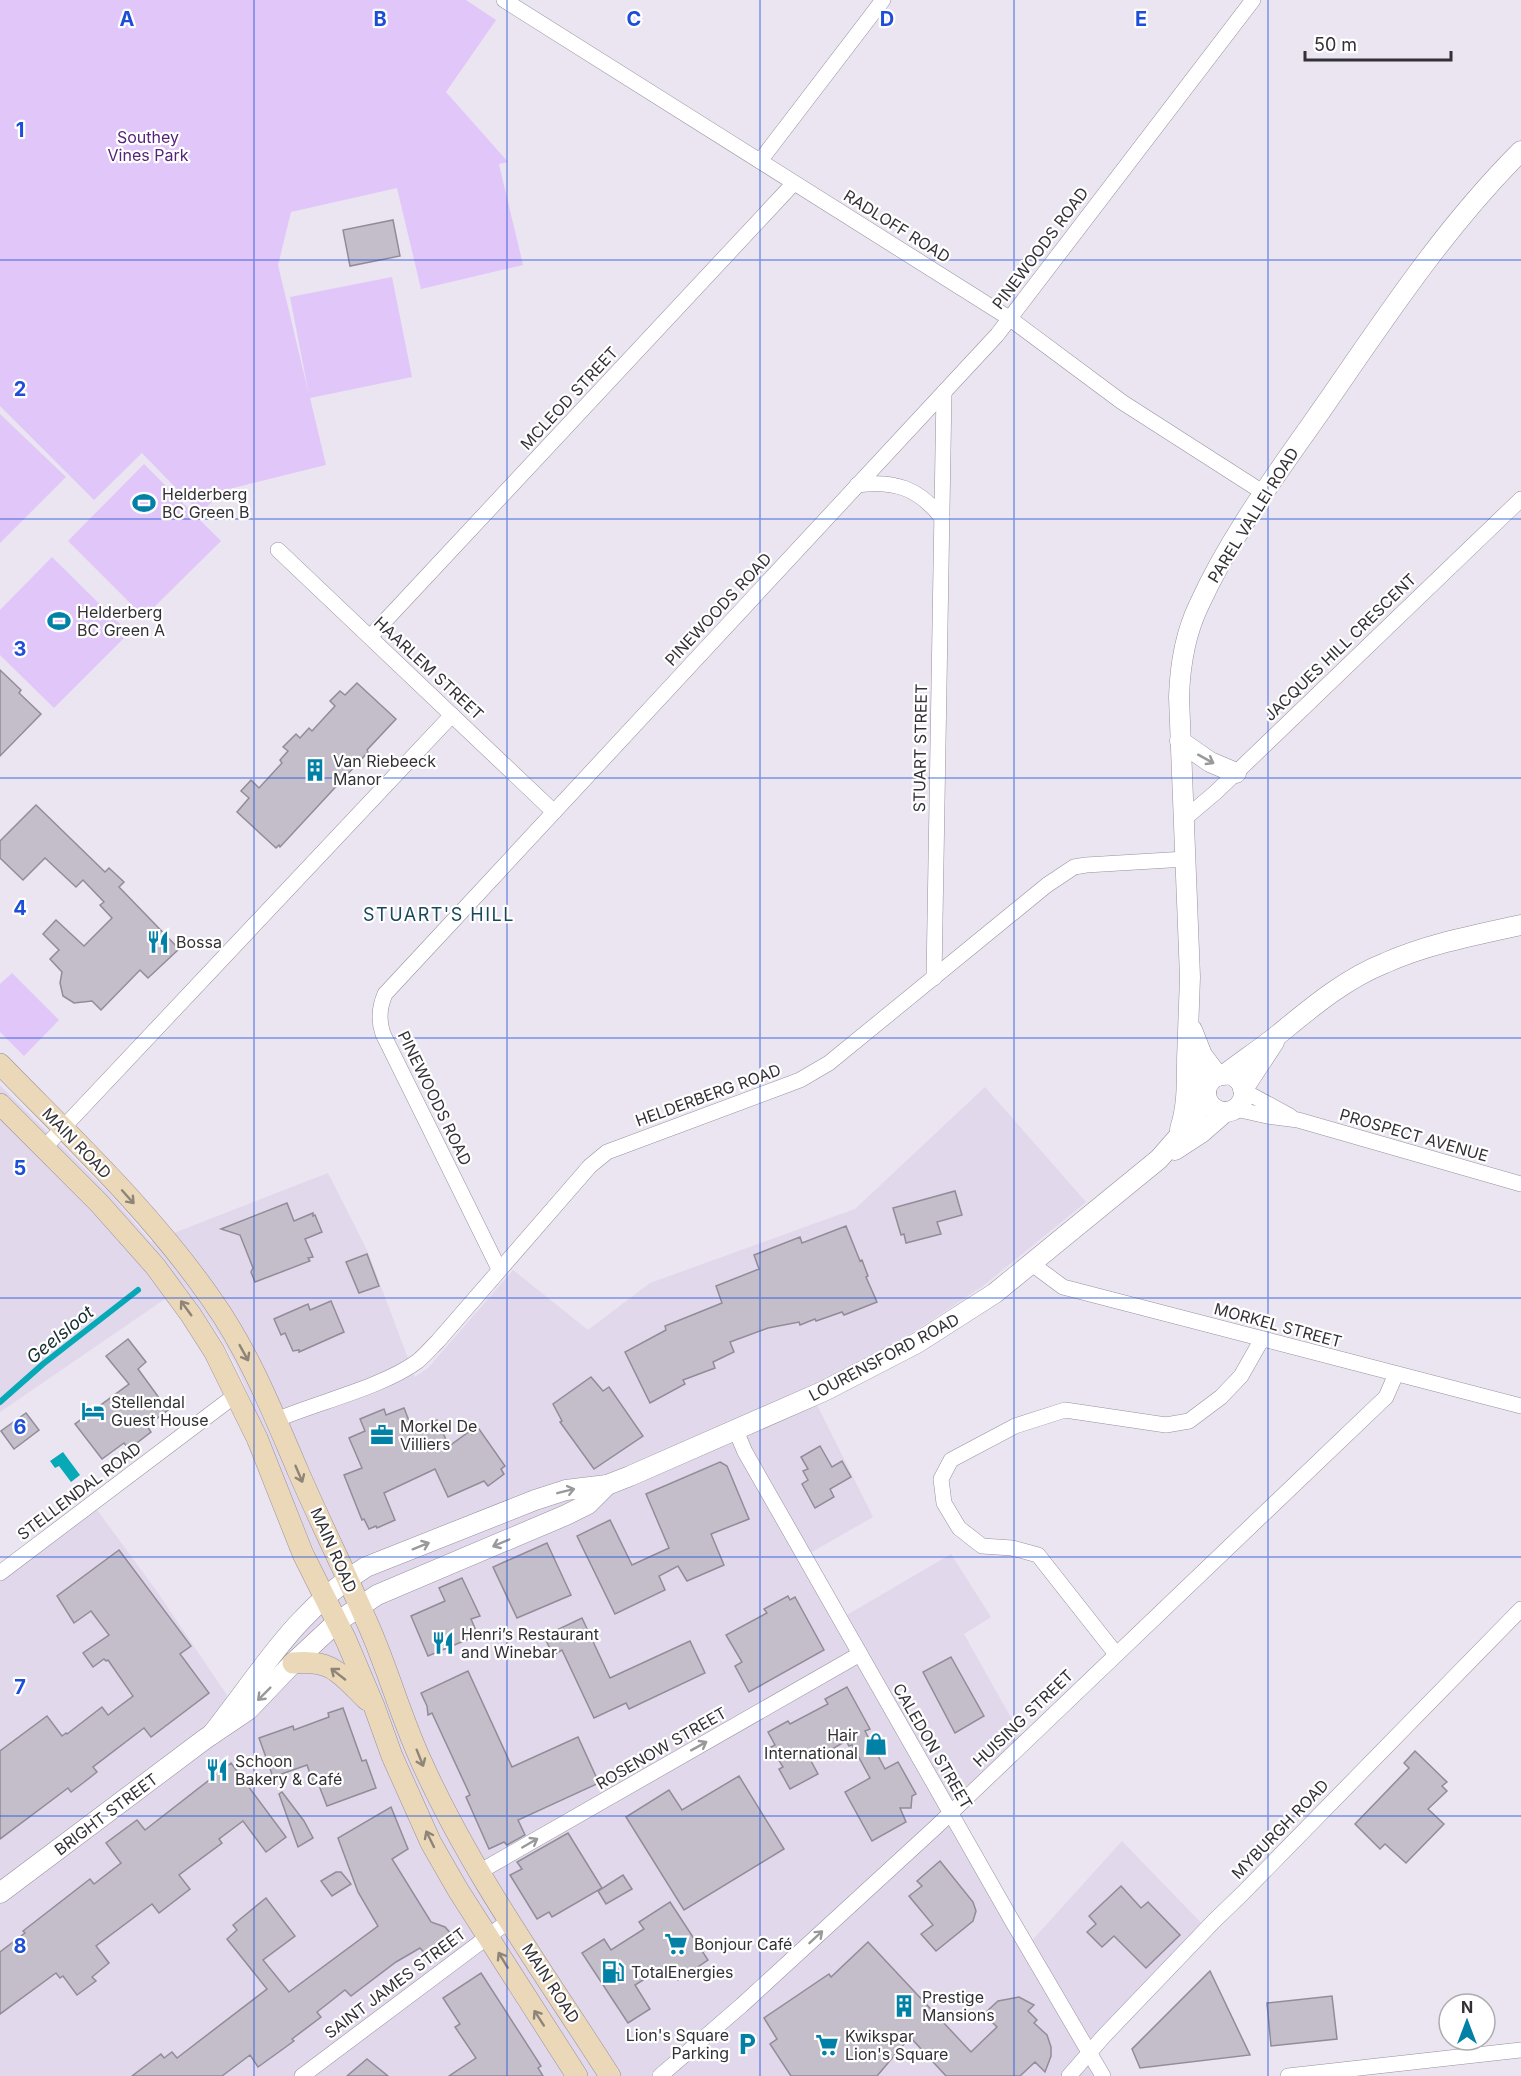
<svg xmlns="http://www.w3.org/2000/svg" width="1521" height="2076" font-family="Inter,sans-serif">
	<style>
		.built { fill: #e1d8eb }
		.green { fill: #e1c7f9 }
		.water { fill: #07a9b7 }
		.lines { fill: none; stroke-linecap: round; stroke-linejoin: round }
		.stream { stroke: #07a9b7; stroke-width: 6 }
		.building { fill: #c4becb; stroke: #928c98; stroke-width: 1.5 }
		.minor-casing { stroke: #97919e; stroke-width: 16 }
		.tertiary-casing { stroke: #97919e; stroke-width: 21 }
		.secondary-casing { stroke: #97919e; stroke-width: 22 }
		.minor { stroke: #fff; stroke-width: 15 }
		.tertiary { stroke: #fff; stroke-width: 20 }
		.secondary { stroke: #ead8b8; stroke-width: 21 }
		.oneway { stroke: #99989a }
		.oneway2 { stroke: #8e8477 }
		.grid { fill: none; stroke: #1d4ed8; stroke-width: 1.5; stroke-opacity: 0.55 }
		.labels { text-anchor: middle; stroke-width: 4.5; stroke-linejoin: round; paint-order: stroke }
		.park-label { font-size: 16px; fill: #56227a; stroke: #fff }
		.street-label { font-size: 16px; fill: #333136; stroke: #fff }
		.poi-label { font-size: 16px; fill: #333136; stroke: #fff; text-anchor: start }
		.neighbourhood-label { font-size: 18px; letter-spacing: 1.5px; fill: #18495b; stroke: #fff }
		.water-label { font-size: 18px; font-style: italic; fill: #172e30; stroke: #fff }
		.grid-label { font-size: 20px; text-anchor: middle; font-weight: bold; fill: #1d4ed8; stroke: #fff; stroke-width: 4.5; stroke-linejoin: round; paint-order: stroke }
	</style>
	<rect width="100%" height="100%" fill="#ebe4f1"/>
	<path class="built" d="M0 1085 111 1195 151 1242 328 1173 368 1252 415 1377 428 1368 513 1270 588 1330 650 1283 855 1209 985 1087 1086 1202 983 1286 906 1337 838 1372 813 1397 873 1517 805 1556 840 1619 951 1554 991 1617 964 1634 1024 1741 950 1814 1027 1946 1122 1841 1206 1928 1089 2053 1102 2076H0V1572L92 1503 158 1593 235 1707 333 1595 236 1365 222 1340 184 1286 0 1412Z"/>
	<g class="green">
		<path d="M0 0H466L496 20 446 92 508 162 499 164 523 265 421 289 397 188 291 212 278 265 309 395 290 297 392 277 412 377 310 398 326 465 225 490 200 513 142 453 94 500 0 406Z"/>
		<path d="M0 414 66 477 0 543Z"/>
		<path d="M144 464 221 541 144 617 68 541Z"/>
		<path d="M52 557 129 633 54 708 0 655V610Z"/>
		<path d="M12 973 59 1020 24 1056 0 1032V984Z"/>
	</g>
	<path class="water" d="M63 1452 80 1475 71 1482 59 1466 55 1468 50 1461Z"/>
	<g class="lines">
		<path class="stream" d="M0 1402 43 1364 138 1290"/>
	</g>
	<g class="building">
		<path d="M393 220 400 256 350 266 343 230Z"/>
		<path d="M0 670 21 690 19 693 41 714 0 756Z"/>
		<path d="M357 683 396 719 367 750 368 752 280 847 279 845 276 848 237 812 249 798 241 791 251 780 259 788 282 763 280 760 288 751 283 747 296 734 300 738 309 728 312 731 335 706 330 701 340 691 345 695Z"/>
		<path d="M36 805 105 872 109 868 124 882 119 887 179 949 148 978 140 970 101 1010 92 1001 74 1003 63 996 60 983 62 972 50 959 59 950 43 934 56 920 84 946 112 918 100 905 104 902 83 880 76 887 45 858 23 880 0 858V841Z"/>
		<path d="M955 1191 962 1215 937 1222 941 1234 906 1243 904 1234 901 1235 893 1208Z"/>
		<path d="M287 1203 294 1221 313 1213V1216L315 1215 322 1232 305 1239 313 1257 308 1258 310 1261 255 1282 251 1272 253 1268 240 1235 221 1229Z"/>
		<path d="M846 1226 860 1261 862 1260 868 1276 866 1277 877 1302 844 1315 842 1312 816 1321 815 1319 800 1325 799 1322 768 1328 730 1342 734 1352 713 1362 715 1368 683 1380 685 1384 650 1403 625 1352 666 1330 665 1326 722 1303 716 1286 759 1269 754 1255 800 1237 802 1243Z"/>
		<path d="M367 1254 379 1286 359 1293 346 1262Z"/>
		<path d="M331 1301 344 1332 299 1352V1350L293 1351 285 1333 281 1335 274 1319 308 1304 310 1310Z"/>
		<path d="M128 1339 146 1362 138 1369 168 1410 147 1426 151 1432 129 1449 124 1443 102 1459 75 1424 129 1384 106 1356Z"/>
		<path d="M591 1377 603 1391 609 1387 643 1436 594 1469 560 1422 562 1421 553 1404Z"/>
		<path d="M404 1408 413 1431 437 1420 449 1446 470 1431 472 1434 479 1429 505 1466 501 1469 504 1474 488 1486 484 1481 448 1497 435 1469 384 1493 395 1520 377 1528 376 1526 369 1529 364 1519 362 1520 344 1475 362 1468 349 1438 365 1431 360 1419 384 1409 386 1415Z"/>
		<path d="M26 1413 39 1430 14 1449 1 1431Z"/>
		<path d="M820 1446 832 1467 842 1461 851 1477 830 1489 834 1497 815 1508 802 1484 808 1480 803 1471 808 1469 801 1457Z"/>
		<path d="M720 1462 727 1466 749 1519 711 1534 724 1565 687 1581 678 1566 659 1576 665 1590 615 1614 577 1536 610 1520 632 1565 669 1548 646 1494Z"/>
		<path d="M547 1543 571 1595 517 1618 493 1567Z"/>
		<path d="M119 1550 191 1646 180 1654 209 1693 151 1737 144 1728 93 1767 97 1772 83 1783 71 1792 68 1788 0 1839V1751L47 1716 62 1736 66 1733 67 1734 102 1707 108 1715 133 1696 108 1660 106 1661 104 1659 93 1667 83 1653 109 1635 91 1611 74 1623 57 1596Z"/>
		<path d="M462 1578 480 1616 471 1619 478 1635 428 1656 411 1616 445 1601 439 1588Z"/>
		<path d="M788 1596 790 1600 795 1597 824 1650 749 1692 735 1666 742 1662 726 1635 767 1613 764 1609Z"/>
		<path d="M582 1618 610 1678 690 1641 705 1673 629 1709 626 1703 594 1718 562 1650 553 1655 544 1636Z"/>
		<path d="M951 1657 984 1716 955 1733 923 1672Z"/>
		<path d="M468 1671 512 1767 578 1737 599 1783 518 1820 525 1835 507 1845 504 1842 489 1849 466 1797 470 1795 432 1713 428 1715 427 1706 421 1693Z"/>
		<path d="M847 1687 870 1729 865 1731 885 1769 898 1762 916 1794 912 1796 911 1808H900L906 1822 872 1841 845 1792 870 1778 852 1745 849 1746 846 1741 811 1761 818 1774 790 1789 779 1769 783 1767 771 1747 775 1745 768 1732 788 1721 790 1724 828 1704 825 1699Z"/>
		<path d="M343 1708 362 1761 366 1760 376 1788 327 1806 318 1783 314 1785 307 1765 273 1777 259 1738 293 1726 294 1730 329 1717 328 1713Z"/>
		<path d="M1415 1751 1447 1782 1442 1786 1447 1791 1428 1809 1444 1824 1406 1863 1385 1844 1380 1849 1355 1824 1409 1768 1404 1763Z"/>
		<path d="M231 1763 286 1837 266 1852 243 1821 219 1839 222 1843 179 1875 190 1889 159 1913 152 1904 96 1946 109 1963 92 1977 96 1981 77 1995 63 1976 60 1978 56 1973 0 2014V1952L25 1933 23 1931 90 1879 94 1884 121 1863 106 1843 137 1820 145 1830Z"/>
		<path d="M739 1776 784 1849 684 1910 626 1817 669 1790 682 1810Z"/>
		<path d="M282 1792 304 1821 313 1838 298 1847 279 1794Z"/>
		<path d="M391 1807 408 1849 392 1859 431 1922 445 1927 453 1936 427 1956 420 1948 396 1962 351 1996 345 1990 317 2012 321 2017 292 2039 294 2041 258 2067 250 2055 222 2076H132L161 2054 164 2058 172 2052 177 2058 267 1989 227 1939 237 1930 233 1925 266 1898 295 1936 263 1960 289 1992 378 1926 358 1892 338 1838Z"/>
		<path d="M568 1833 602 1888 552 1917 549 1912 537 1919 510 1875 522 1869 517 1862Z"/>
		<path d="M940 1861 973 1902 976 1911 973 1921 936 1951 921 1934 933 1925 909 1896 922 1886 917 1881Z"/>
		<path d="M336 1872H341L351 1884 332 1896 321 1881Z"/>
		<path d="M623 1875 632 1889 606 1904 598 1891Z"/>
		<path d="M1121 1886 1141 1908 1148 1902 1180 1935 1146 1968 1114 1936 1102 1947 1087 1932 1096 1924 1089 1916Z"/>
		<path d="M670 1902 708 1960 678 1980 667 1965 635 1985 650 2009 628 2023 582 1953 604 1939 611 1950 644 1929 639 1922Z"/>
		<path d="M868 1942 971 2052 997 2027 984 2014 998 2001 1019 1997 1034 2005 1028 2011 1037 2020 1034 2023 1047 2035 1051 2047V2056L1045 2072 1035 2062 1020 2076H946L910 2037 877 2076H791L770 2044 777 2039 764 2018 829 1974 831 1977Z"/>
		<path d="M1210 1971 1250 2055 1140 2068 1132 2049Z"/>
		<path d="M481 1973 541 2066 538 2068 543 2076H449L476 2058 455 2027 460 2024 443 1998Z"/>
		<path d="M1332 1996 1337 2039 1271 2046 1267 2003Z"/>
		<path d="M367 2059 388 2076H347Z"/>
	</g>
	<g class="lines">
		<g class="minor-casing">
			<g id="minor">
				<path d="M504 0 1009 318 1122 402 1264 493"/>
				<path d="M760 161 883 0"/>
				<path d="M857 485C894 480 919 488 942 518"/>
				<path d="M278 550 554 812"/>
				<path d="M370 637 794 183"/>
				<path d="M1183 820 1216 792 1521 499"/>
				<path d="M934 978 944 392"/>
				<path d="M1244 1091 1290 1116"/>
				<path d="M1236 1109 1267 1116 1298 1120 1521 1184"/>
				<path d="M44 1148 452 715"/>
				<path d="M1032 1264 1063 1287 1521 1406"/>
				<path d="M499 1269 383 1034C378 1020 379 1008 385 994L997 335 1253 0"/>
				<path d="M276 1420C318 1402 383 1387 418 1361 425 1355 431 1348 438 1341L590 1166 607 1152 800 1080 829 1063 1047 885 1074 867 1086 865 1186 859"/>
				<path d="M736 1431 745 1452 1011 1919 1103 2076"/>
				<path d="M0 1573 237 1394"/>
				<path d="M1116 1654 1038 1555 1012 1548 982 1546 959 1528 944 1503 941 1479 951 1460 1015 1426 1065 1410 1166 1425 1189 1421 1221 1397 1241 1376 1262 1339"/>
				<path d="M479 1872 860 1654"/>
				<path d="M302 2076 510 1920"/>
				<path d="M660 2076 742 2005 937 1826 1386 1397 1396 1374"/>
				<path d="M1069 2076 1103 2037 1214 1921 1243 1893 1521 1609"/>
				<path d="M1288 2076 1521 2050"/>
			</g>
		</g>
		<g class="tertiary-casing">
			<g id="tertiary">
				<path d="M1180 741 1210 762 1236 773"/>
				<path d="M1192 1030 1202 1055 1218 1076"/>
				<circle cx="1225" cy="1093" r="19"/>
				<path d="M1224 1075C1242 1061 1262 1048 1279 1034 1312 1007 1345 979 1385 963 1428 944 1475 935 1521 925"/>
				<path d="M1243 1089 1274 1042"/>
				<path d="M1206 1092 1197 1081 1187 1060 1190 977 1179 697C1180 665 1185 634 1199 605 1232 532 1282 467 1327 402 1387 315 1446 226 1521 151"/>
				<path d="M1180 1129C1187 1108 1187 1086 1187 1064"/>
				<path d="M1175 1150 1201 1133 1225 1112"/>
				<path d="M212 1734C262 1671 295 1611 366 1567L535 1500 566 1490 607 1485 630 1476 824 1391 917 1343 995 1293 1159 1159 1186 1128 1206 1097"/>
				<path d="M0 1893 205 1739 248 1710 293 1663 337 1622 377 1595 566 1515 588 1504 607 1485"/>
			</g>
		</g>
		<g class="secondary-casing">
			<g id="secondary">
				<path d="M0 1064C74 1140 152 1213 212 1300 249 1352 273 1413 298 1471 321 1524 347 1576 370 1629 389 1673 402 1720 422 1763 472 1874 545 1974 610 2076"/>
				<path d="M0 1104 99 1203 155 1266 191 1315 214 1351 257 1438 303 1554 346 1640 374 1706 392 1756 431 1843 458 1890 577 2076"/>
				<path d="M293 1663C333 1659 340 1674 367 1700"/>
			</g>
		</g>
		<use href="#minor" class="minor"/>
		<use href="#tertiary" class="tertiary"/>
		<use href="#secondary" class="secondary"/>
	</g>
	<defs><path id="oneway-shaft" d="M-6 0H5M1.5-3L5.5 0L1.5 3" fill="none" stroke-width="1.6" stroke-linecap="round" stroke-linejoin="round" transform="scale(1.5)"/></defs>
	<g class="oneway">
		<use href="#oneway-shaft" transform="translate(1206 759) rotate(29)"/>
		<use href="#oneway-shaft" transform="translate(566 1491) rotate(-14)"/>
		<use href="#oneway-shaft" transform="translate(501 1543) rotate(157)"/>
		<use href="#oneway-shaft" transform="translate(421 1546) rotate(-22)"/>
		<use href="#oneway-shaft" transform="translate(264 1694) rotate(135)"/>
		<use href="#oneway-shaft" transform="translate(699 1746) rotate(-29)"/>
		<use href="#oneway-shaft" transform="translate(530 1843) rotate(-30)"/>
		<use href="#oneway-shaft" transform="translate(816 1937) rotate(-43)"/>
	</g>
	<g class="oneway2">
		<use href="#oneway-shaft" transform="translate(128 1197) rotate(48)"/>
		<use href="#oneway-shaft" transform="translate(186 1308) rotate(-126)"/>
		<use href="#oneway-shaft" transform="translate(244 1353) rotate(61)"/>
		<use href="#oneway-shaft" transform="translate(299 1474) rotate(67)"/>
		<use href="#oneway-shaft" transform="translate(338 1674) rotate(-142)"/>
		<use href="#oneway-shaft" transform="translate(420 1758) rotate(68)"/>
		<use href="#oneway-shaft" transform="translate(430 1839) rotate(-116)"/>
		<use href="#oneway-shaft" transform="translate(503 1960) rotate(-121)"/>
		<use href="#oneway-shaft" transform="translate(539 2018) rotate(-123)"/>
	</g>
	<path class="grid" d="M254 0V2076M507 0V2076M760 0V2076M1014 0V2076M1268 0V2076M0 260H1521M0 519H1521M0 778H1521M0 1038H1521M0 1298H1521M0 1557H1521M0 1816H1521"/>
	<defs>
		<g id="stadium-bare" transform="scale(1.8)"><path d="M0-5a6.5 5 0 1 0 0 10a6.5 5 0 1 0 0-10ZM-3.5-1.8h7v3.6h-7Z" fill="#0281a6" stroke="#fff" stroke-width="2.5" paint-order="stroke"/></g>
		<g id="building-bare" transform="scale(1.8)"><path d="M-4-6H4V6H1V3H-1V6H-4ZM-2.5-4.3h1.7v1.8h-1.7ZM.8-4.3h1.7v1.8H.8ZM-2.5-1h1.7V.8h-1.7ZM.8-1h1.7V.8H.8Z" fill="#0281a6" stroke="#fff" stroke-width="2.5" paint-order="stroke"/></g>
		<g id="restaurant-bare" transform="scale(1.8)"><path d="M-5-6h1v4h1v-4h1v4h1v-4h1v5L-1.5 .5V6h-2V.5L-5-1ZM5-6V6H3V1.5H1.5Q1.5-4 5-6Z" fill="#0281a6" stroke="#fff" stroke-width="2.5" paint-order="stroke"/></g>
		<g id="hotel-bare" transform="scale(1.8)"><path d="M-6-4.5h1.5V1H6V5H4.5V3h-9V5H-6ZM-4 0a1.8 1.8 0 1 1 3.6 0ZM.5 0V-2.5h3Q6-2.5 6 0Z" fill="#0281a6" stroke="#fff" stroke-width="2.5" paint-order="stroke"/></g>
		<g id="office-bare" transform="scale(1.8)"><path d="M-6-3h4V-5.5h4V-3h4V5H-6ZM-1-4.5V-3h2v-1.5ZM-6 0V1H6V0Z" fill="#0281a6" stroke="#fff" stroke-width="2.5" paint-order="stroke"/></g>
		<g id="shop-bare" transform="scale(1.8)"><path d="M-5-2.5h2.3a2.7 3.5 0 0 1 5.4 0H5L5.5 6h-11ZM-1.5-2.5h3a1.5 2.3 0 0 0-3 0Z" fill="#0281a6" stroke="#fff" stroke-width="2.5" paint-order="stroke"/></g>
		<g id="supermarket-bare" transform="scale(1.8)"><path d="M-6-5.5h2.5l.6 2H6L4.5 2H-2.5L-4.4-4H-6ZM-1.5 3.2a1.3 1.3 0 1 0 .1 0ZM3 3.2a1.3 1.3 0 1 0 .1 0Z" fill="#0281a6" stroke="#fff" stroke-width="2.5" paint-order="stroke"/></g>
		<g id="fuel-bare" transform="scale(1.8)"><path d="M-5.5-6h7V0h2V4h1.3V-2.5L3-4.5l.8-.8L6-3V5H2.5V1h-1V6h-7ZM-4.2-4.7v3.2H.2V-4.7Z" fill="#0281a6" stroke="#fff" stroke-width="2.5" paint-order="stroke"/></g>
		<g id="parking-bare" transform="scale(1.8)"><path d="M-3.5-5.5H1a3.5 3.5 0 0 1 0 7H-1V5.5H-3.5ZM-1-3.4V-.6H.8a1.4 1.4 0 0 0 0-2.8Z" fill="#0281a6" stroke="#fff" stroke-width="2.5" paint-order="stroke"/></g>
	</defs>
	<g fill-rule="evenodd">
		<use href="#stadium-bare" x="144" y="503"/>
		<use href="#stadium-bare" x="59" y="621"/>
		<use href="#building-bare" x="315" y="770"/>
		<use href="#restaurant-bare" x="158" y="942"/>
		<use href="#hotel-bare" x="93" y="1411"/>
		<use href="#office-bare" x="382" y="1435"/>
		<use href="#restaurant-bare" x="443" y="1643"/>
		<use href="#shop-bare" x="876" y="1744"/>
		<use href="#restaurant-bare" x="217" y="1770"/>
		<use href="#supermarket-bare" x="676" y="1944"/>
		<use href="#fuel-bare" x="613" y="1972"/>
		<use href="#building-bare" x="904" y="2006"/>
		<use href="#parking-bare" x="747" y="2044"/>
		<use href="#supermarket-bare" x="827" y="2045"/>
	</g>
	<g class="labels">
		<g class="park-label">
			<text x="148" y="143">Southey<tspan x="148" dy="18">Vines Park</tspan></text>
		</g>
		<g class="street-label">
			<text transform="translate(897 226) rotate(32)" y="6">RADLOFF ROAD</text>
			<text transform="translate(1040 248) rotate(-53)" y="6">PINEWOODS ROAD</text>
			<text transform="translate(569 398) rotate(-47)" y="6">MCLEOD STREET</text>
			<text transform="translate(1253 515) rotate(-58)" y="6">PAREL VALLEI ROAD</text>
			<text transform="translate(718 609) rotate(-47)" y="6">PINEWOODS ROAD</text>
			<text transform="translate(1340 647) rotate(-44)" y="6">JACQUES HILL CRESCENT</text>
			<text transform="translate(429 668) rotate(43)" y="6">HAARLEM STREET</text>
			<text transform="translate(920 748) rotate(-89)" y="6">STUART STREET</text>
			<text transform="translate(708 1095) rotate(-20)" y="6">HELDERBERG ROAD</text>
			<text transform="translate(435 1098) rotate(64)" y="6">PINEWOODS ROAD</text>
			<text transform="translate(1414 1135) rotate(16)" y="6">PROSPECT AVENUE</text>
			<text transform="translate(77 1143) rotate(46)" y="6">MAIN ROAD</text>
			<text transform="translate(1278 1325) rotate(15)" y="6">MORKEL STREET</text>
			<text transform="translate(884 1357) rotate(-28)" y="6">LOURENSFORD ROAD</text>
			<text transform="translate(79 1491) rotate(-37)" y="6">STELLENDAL ROAD</text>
			<text transform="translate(334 1550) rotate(66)" y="6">MAIN ROAD</text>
			<text transform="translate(1023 1718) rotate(-44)" y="6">HUISING STREET</text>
			<text transform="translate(933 1746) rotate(60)" y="6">CALEDON STREET</text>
			<text transform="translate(661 1748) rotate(-30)" y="6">ROSENOW STREET</text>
			<text transform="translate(106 1814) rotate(-37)" y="6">BRIGHT STREET</text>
			<text transform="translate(1280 1829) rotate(-46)" y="6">MYBURGH ROAD</text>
			<text transform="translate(395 1983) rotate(-37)" y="6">SAINT JAMES STREET</text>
			<text transform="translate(551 1983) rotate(57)" y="6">MAIN ROAD</text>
		</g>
		<g class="poi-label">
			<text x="162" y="500">Helderberg<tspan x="162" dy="18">BC Green B</tspan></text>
			<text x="77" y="618">Helderberg<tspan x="77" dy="18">BC Green A</tspan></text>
			<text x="333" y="767">Van Riebeeck<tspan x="333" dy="18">Manor</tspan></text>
			<text x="176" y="948">Bossa</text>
			<text x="111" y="1408">Stellendal<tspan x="111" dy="18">Guest House</tspan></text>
			<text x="400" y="1432">Morkel De<tspan x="400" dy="18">Villiers</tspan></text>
			<text x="461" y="1640">Henri’s Restaurant<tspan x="461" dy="18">and Winebar</tspan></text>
			<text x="858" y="1741" text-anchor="end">Hair<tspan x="858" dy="18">International</tspan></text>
			<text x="235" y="1767">Schoon<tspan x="235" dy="18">Bakery &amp; Café</tspan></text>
			<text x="694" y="1950">Bonjour Café</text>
			<text x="631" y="1978">TotalEnergies</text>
			<text x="922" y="2003">Prestige<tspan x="922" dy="18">Mansions</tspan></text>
			<text x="729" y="2041" text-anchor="end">Lion's Square<tspan x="729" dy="18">Parking</tspan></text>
			<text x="845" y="2042">Kwikspar<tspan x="845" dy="18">Lion's Square</tspan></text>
		</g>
		<g class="neighbourhood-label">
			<text x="439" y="921">STUART'S HILL</text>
		</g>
		<g class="water-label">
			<text transform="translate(60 1335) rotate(-39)" y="6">Geelsloot</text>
		</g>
	</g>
	<g class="grid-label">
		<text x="127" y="26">A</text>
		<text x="380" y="26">B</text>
		<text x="634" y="26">C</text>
		<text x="887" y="26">D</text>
		<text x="1141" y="26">E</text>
		<text x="20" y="137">1</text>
		<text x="20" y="396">2</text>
		<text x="20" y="656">3</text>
		<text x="20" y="915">4</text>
		<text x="20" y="1175">5</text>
		<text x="20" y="1434">6</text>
		<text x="20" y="1694">7</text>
		<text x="20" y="1953">8</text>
	</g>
	<g transform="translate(1467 2022)"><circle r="28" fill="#ffffff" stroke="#adadaf" stroke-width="1.5"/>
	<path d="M0-4.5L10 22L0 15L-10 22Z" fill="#0281a6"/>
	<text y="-9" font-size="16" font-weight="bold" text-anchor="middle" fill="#333136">N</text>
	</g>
	<path d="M1305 51v9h146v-9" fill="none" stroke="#333136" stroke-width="3"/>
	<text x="1314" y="51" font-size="18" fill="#333136" stroke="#ffffff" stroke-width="4.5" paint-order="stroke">50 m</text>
</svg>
